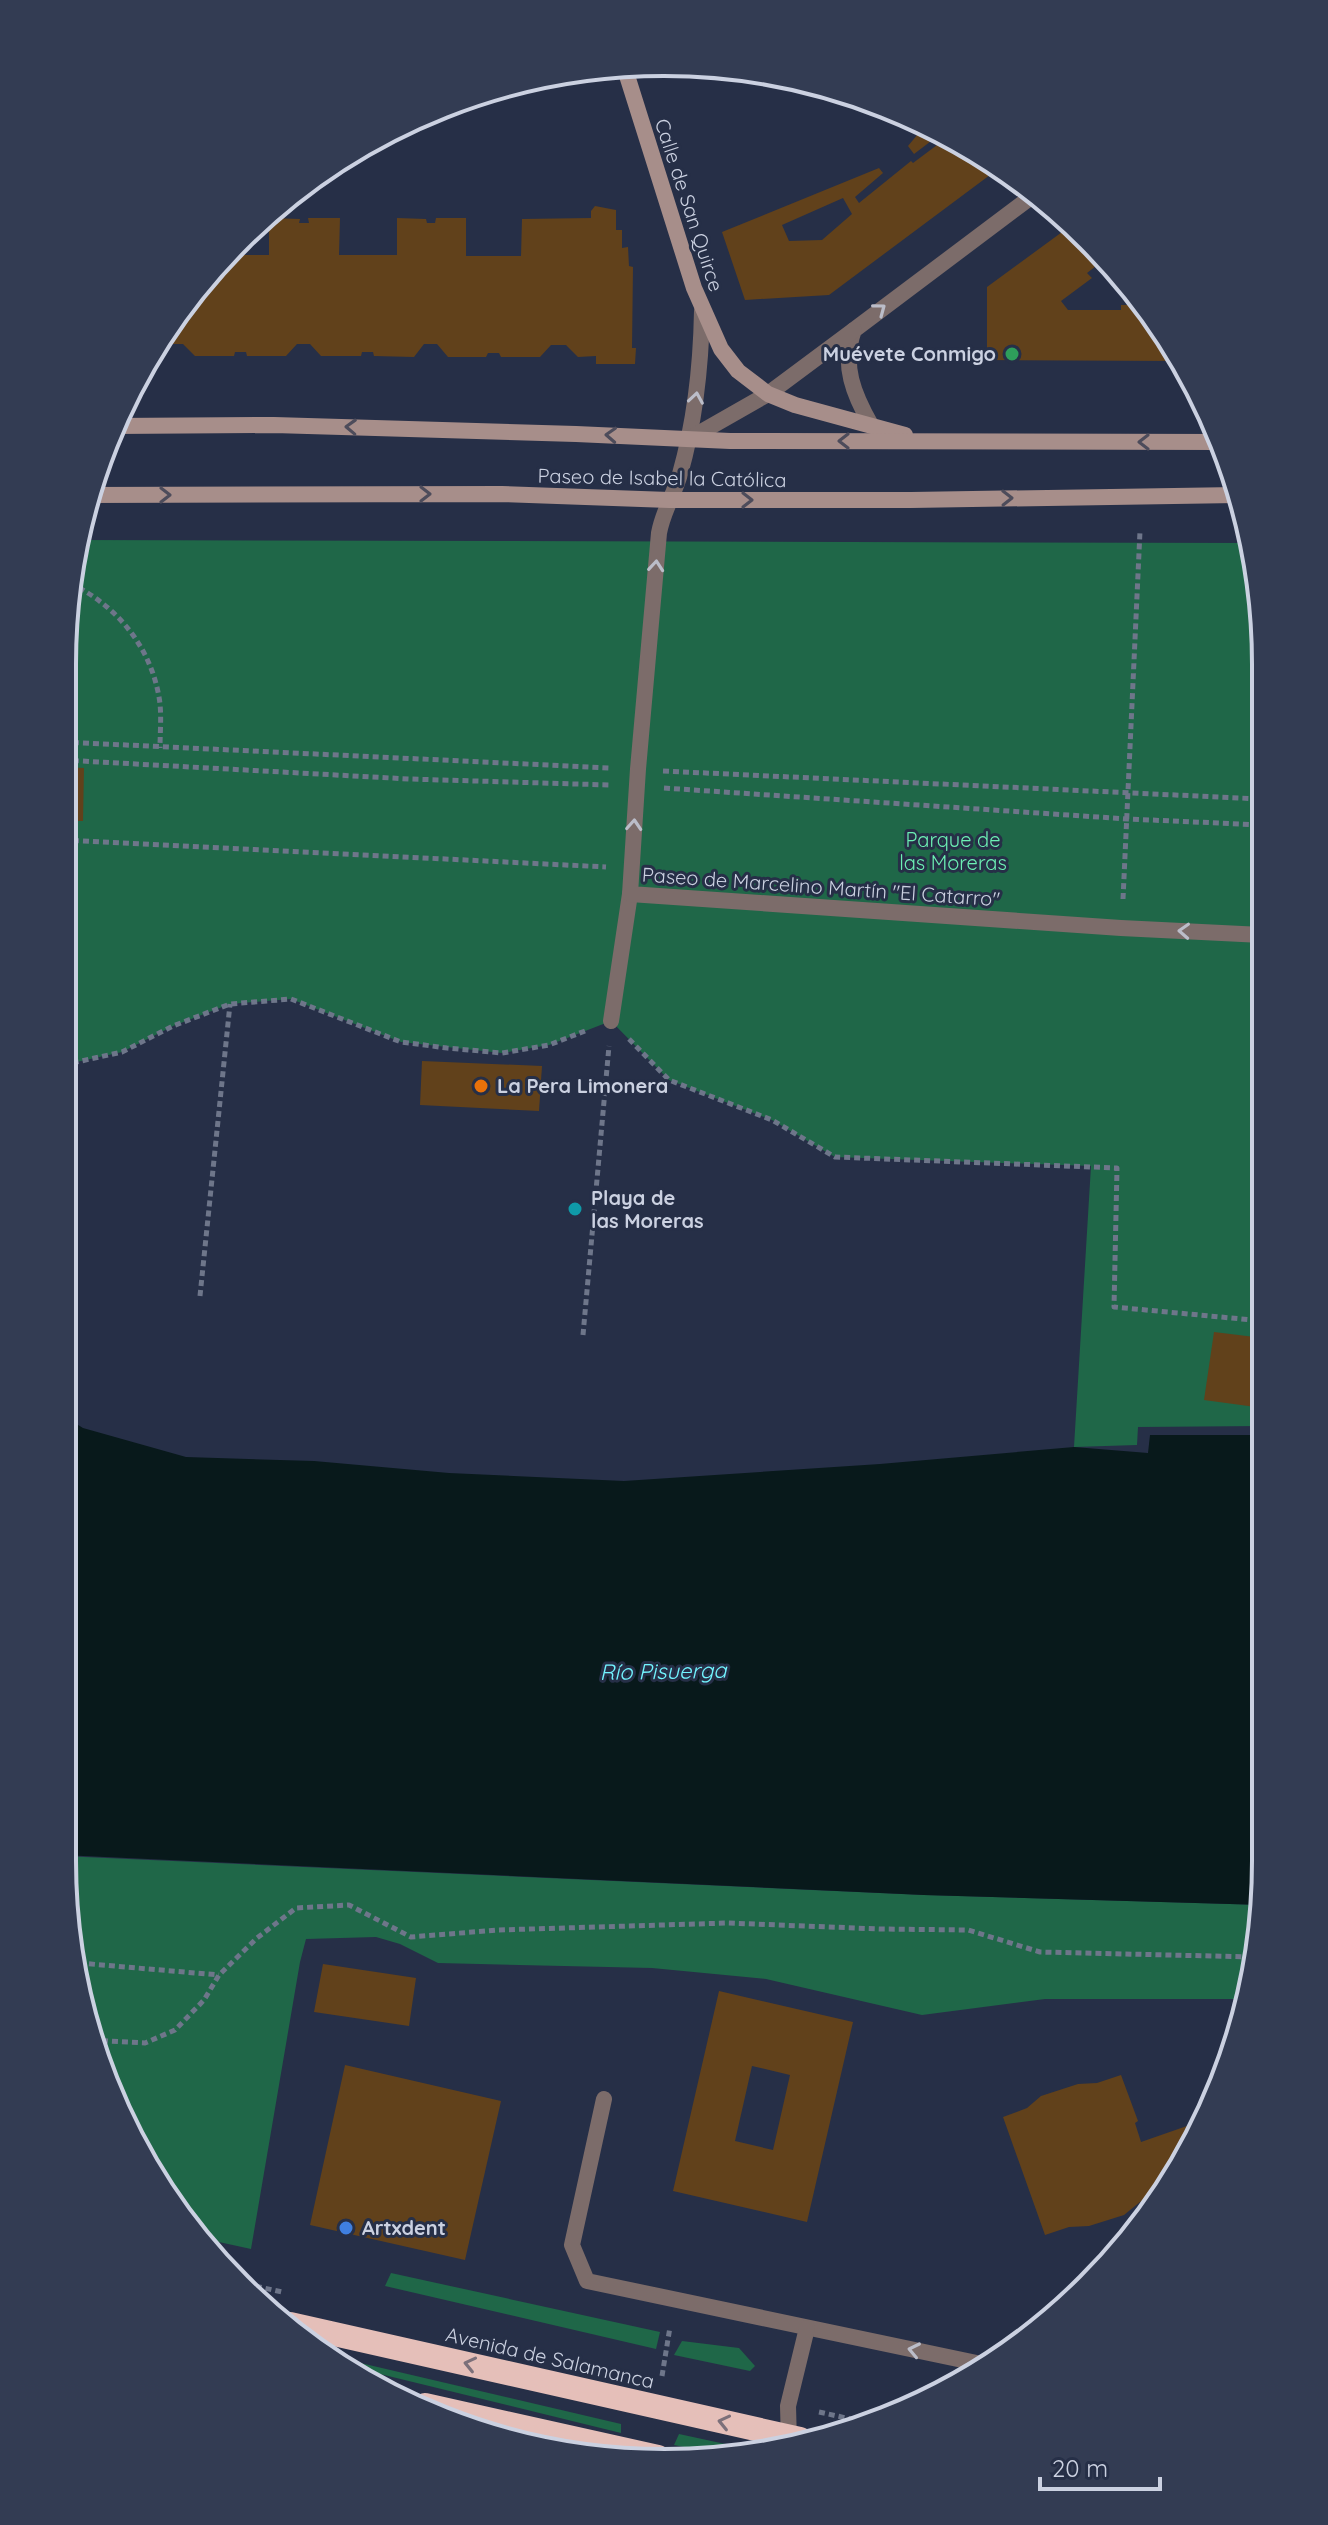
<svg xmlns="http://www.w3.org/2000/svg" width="1328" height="2525" font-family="Quicksand,sans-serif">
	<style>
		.green { fill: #1f6748 }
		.water { fill: #08191b }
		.building { fill: #61411b; fill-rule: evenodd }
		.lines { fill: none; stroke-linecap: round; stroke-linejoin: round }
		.path { stroke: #6e768a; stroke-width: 5; stroke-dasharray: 6 4; stroke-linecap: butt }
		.lane { stroke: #7c6c6a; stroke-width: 16 }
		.street { stroke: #7c6c6a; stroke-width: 16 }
		.secondary { stroke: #a78e8a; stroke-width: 16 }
		.highway { stroke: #e5bfb9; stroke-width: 24 }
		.oneway { stroke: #bbbdc9 }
		.oneway2 { stroke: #4d4c5b }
		.oneway3 { stroke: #7c707a }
		.leisure-dot { fill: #2e9e5b; stroke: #262f47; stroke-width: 3 }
		.food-dot { fill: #e8710a; stroke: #262f47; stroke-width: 3 }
		.culture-dot { fill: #0f9aa8; stroke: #262f47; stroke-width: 3 }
		.shop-dot { fill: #3f7fe0; stroke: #262f47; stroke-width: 3 }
		.labels { text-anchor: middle; stroke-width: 6; stroke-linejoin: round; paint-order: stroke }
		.street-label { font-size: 20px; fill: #cbd1e1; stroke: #262f47 }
		.poi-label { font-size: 20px; font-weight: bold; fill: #cbd1e1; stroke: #262f47; text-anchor: start }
		.park-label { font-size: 20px; fill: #6cf0b4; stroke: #262f47 }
		.water-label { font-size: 22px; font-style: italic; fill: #72f5ff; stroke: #262f47 }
		.rim { fill: none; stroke: #cbd1e1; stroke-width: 4 }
	</style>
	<rect width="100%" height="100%" fill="#262f47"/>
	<g class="green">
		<path d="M77 540 1250 543 1261 585 1263 1426 1138 1427 1137 1445 1074 1447 1091 1166 835 1157 772 1120 669 1080 611 1021 549 1045 502 1053 401 1042 291 999 230 1004 173 1026 122 1052 63 1065V625Z"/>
		<path d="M62 1856 924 1895 1264 1905 1248 1999H1045L922 2015 766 1979 652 1968 438 1963 400 1944 376 1937 306 1939 300 1962 251 2249 196 2237 187 2228 94 2055Z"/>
		<path d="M391 2273 660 2332 656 2349 385 2286Z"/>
		<path d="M682 2341 739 2348 755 2366 750 2371 674 2355Z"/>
		<path d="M322 2354 621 2424V2433L331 2362Z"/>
		<path d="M679 2434 753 2450 728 2456 674 2445Z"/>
	</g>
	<path class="water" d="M62 1415 83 1428 186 1457 314 1461 449 1473 624 1481 880 1464 1074 1447 1148 1453 1150 1435H1263L1264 1905 924 1895 62 1855Z"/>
	<g class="building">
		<path d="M927 123 943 132 914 154 908 146Z"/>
		<path d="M949 136 998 169 829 295 745 300 722 232 879 168 883 173 855 197 859 203 911 161 913 163ZM843 198 852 214 822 240 789 241 782 225Z"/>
		<path d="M595 206 616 210V230H622V248L628 247 629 266 633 267 632 348H636L635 364H596V356L578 357 566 345H551L540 357H501L499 353H488L486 357H448L437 344H424L414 357 374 356 373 352H362L361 356H321L310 344H297L286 356H247L246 352H235L234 356H195L183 344H171L159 356H150L187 297 227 255H269V218L300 219 299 223H309L308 218H340L339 255H397V218L426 219 427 223H435L436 218H466V256H521L522 219 591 218V211Z"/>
		<path d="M1073 224 1105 259 1087 273 1092 278 1061 301 1068 310H1121V305H1146L1178 361 987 360V287Z"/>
		<path d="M63 767 84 768 83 821H63Z"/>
		<path d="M422 1061 542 1066 539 1111 420 1105Z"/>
		<path d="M1214 1332 1263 1338V1408L1204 1400Z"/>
		<path d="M323 1964 416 1978 409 2026 314 2012Z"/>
		<path d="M719 1991 853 2022 807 2222 673 2191ZM752 2066 790 2075 773 2150 735 2141Z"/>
		<path d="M345 2065 501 2101 465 2260 310 2225Z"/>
		<path d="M1121 2075 1138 2121 1135 2123 1141 2142 1207 2119 1204 2128 1154 2197 1140 2202 1124 2215 1089 2226 1069 2227 1045 2235 1003 2117 1027 2108 1041 2096 1078 2084 1097 2083Z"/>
	</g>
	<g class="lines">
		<g class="path">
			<path d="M70 583C117 606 150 646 159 697 162 713 160 732 160 748"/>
			<path d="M63 742 610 768"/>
			<path d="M63 760 409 779 610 785"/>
			<path d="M663 771 1261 799"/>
			<path d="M664 788 1128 819 1262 825"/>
			<path d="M63 840 606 867"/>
			<path d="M1123 899 1140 531"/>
			<path d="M629 1039 669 1080 772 1120 835 1157 1117 1168 1114 1307 1263 1321"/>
			<path d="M63 1065 122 1052 173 1026 230 1004 291 999 401 1042 447 1048 502 1053 549 1045 585 1031"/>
			<path d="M200 1296 230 1004"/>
			<path d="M583 1335 609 1046"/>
			<path d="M79 1963 219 1975"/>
			<path d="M92 2040 145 2043 175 2030 204 2000 219 1975 257 1938 296 1908 349 1905 411 1937 498 1930 728 1923 880 1929 968 1930 1040 1952 1255 1957"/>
			<path d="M246 2284 282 2292"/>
			<path d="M662 2376 670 2327"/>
			<path d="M819 2412 869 2423"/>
		</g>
		<path class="lane" d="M611 1021 630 894"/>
		<g class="street">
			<path d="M702 311C701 366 695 421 680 474 674 495 663 511 659 533L638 769 630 894 1121 928 1262 935"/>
			<path d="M871 425C854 395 841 365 854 330L1035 194"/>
			<path d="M689 439 768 394 854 330"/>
			<path d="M604 2099 572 2245 587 2281 991 2366"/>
			<path d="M789 2442 788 2406 807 2328"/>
		</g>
		<g class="secondary">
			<path d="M624 66 694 288 721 349 738 371 768 394 795 405 905 435"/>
			<path d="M114 426 274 425 576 434 730 441 1222 442"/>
			<path d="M87 495 502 494 669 500H911L1237 495"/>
		</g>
		<g class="highway">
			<path d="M290 2324 800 2439"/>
			<path d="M425 2405 658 2457"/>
		</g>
	</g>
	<defs><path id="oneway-chevron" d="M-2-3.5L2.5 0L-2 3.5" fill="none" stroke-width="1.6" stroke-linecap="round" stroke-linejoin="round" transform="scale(2)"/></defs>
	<g class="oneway">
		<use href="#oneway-chevron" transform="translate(880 309) rotate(-37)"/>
		<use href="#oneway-chevron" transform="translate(696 398) rotate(-81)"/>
		<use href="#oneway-chevron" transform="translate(656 566) rotate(-85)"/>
		<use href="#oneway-chevron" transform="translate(634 825) rotate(-86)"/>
		<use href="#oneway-chevron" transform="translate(1184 931) rotate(-177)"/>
		<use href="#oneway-chevron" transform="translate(914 2350) rotate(-168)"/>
	</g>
	<g class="oneway2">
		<use href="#oneway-chevron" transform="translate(351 427) rotate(-178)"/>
		<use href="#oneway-chevron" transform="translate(611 435) rotate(-177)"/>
		<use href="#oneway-chevron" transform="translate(844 441) rotate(180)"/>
		<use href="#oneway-chevron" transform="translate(1144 442) rotate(-180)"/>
		<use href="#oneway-chevron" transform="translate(425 494)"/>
		<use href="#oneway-chevron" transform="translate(165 495)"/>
		<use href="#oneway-chevron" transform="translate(1007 498) rotate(-1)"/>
		<use href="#oneway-chevron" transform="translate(747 500)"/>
	</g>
	<g class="oneway3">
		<use href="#oneway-chevron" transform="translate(470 2364) rotate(-167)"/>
		<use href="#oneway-chevron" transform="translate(724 2422) rotate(-167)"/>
	</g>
	<circle class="leisure-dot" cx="1012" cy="354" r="8"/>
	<circle class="food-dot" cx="481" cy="1086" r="8"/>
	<circle class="culture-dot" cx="575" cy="1209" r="8"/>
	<circle class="shop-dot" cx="346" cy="2228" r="8"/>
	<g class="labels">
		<g class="street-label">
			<text transform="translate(689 205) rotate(72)" y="7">Calle de San Quirce</text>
			<text transform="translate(662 478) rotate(1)" y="7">Paseo de Isabel la Católica</text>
			<text transform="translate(821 887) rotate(4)" y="7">Paseo de Marcelino Martín "El Catarro"</text>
			<text transform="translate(550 2358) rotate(13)" y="7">Avenida de Salamanca</text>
		</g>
		<g class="poi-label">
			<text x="996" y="361" text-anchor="end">Muévete Conmigo</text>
			<text x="497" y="1093">La Pera Limonera</text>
			<text x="591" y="1205">Playa de<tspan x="591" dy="23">las Moreras</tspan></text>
			<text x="362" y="2235">Artxdent</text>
		</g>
		<g class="park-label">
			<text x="953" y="847">Parque de<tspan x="953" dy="23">las Moreras</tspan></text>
		</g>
		<g class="water-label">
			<text transform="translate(663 1671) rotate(-1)" y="8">Río Pisuerga</text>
		</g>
	</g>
	<path d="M0 0H1328V2525H0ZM664 76H664A588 588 0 0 1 1252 664V1861A588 588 0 0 1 664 2449H664A588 588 0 0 1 76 1861V664A588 588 0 0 1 664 76Z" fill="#333c53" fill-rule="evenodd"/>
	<path class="rim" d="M664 76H664A588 588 0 0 1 1252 664V1861A588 588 0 0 1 664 2449H664A588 588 0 0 1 76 1861V664A588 588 0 0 1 664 76Z"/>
	<path d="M1040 2477v12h120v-12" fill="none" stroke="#cbd1e1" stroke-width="4"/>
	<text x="1052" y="2477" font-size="24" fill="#cbd1e1" stroke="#262f47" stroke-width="6" paint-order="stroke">20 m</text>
</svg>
